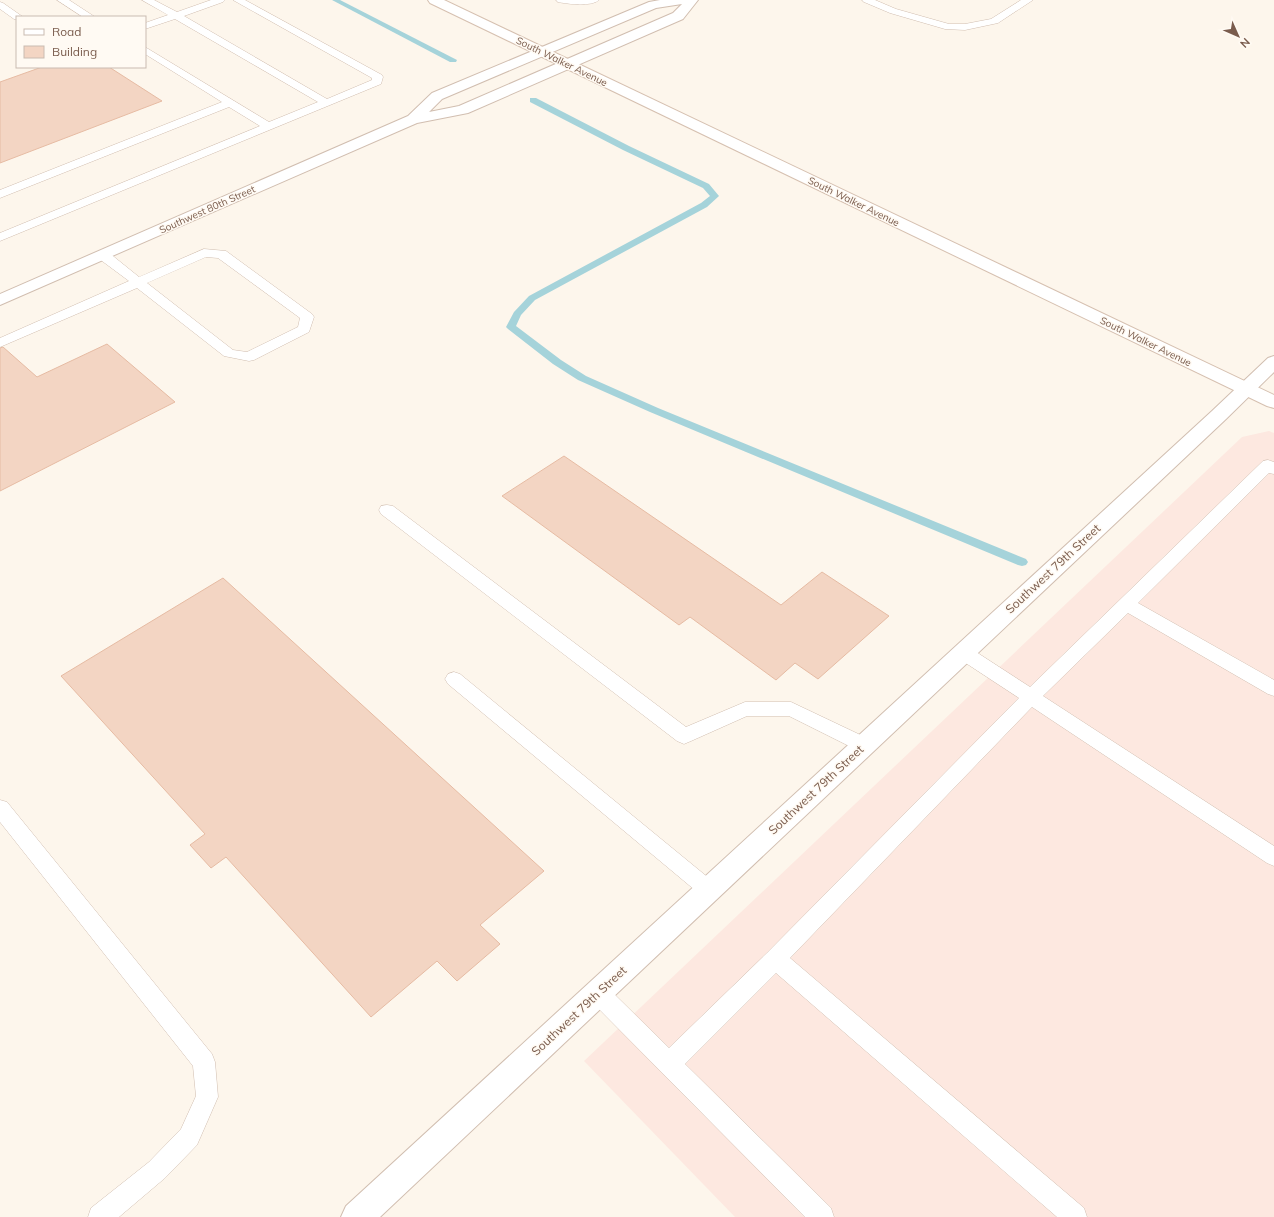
<svg xmlns="http://www.w3.org/2000/svg" width="1274" height="1217" font-family="Mulish,sans-serif">
	<style>
		.commercial { fill: #fde8e0 }
		.lines { fill: none; stroke-linecap: round; stroke-linejoin: round }
		.stream { fill: #a5d3da; fill-rule: evenodd }
		.building { fill: #f3d5c3; stroke: #e6bba3 }
		.service-casing { stroke: #d1beb0; stroke-width: 1 }
		.minor-casing { stroke: #d1beb0; stroke-width: 2 }
		.secondary-casing { stroke: #d6c0b0; stroke-width: 2 }
		.service { fill: #fff; fill-rule: evenodd }
		.minor { fill: #fff; fill-rule: evenodd }
		.secondary { fill: #fff; fill-rule: evenodd }
		.labels { text-anchor: middle; stroke-width: 3; stroke-linejoin: round; paint-order: stroke }
		.far-street-label { font-size: 10px; fill: #7a5c4d; stroke: #fffaf3 }
		.street-label { font-size: 12px; fill: #7a5c4d; stroke: #fffaf3 }
	</style>
	<rect width="100%" height="100%" fill="#fdf6ec"/>
	<path class="commercial" d="M1269 431 1274 433V1217H735L584 1061 1242 437Z"/>
	<g class="lines">
		<g class="stream">
			<path d="M332 0H340L457 60 456 62H450Z"/>
			<path d="M530 98H536L629 146 709 184 719 196 707 207 535 300 521 315 516 326 561 360 586 376 658 408 1026 559 1028 562 1026 565 1022 566 1018 565 650 412 578 380 553 364 508 329 506 327 514 312 529 296 701 203 710 196 703 188 623 150 530 102Z"/>
		</g>
	</g>
	<g class="building">
		<path d="M42 67H109L162 101 0 163V82Z"/>
		<path d="M107 344 175 402 0 491V348L3 347 37 377Z"/>
		<path d="M564 456 781 605 822 572 889 616 818 679 795 663 776 680 690 617 679 625 502 496Z"/>
		<path d="M223 578 544 871 480 925 500 944 457 981 437 961 371 1017 226 857 211 868 190 845 205 834 61 676Z"/>
	</g>
	<g class="lines">
		<g class="service-casing">
			<g id="service">
				<path d="M57 0H69L95 17H83Z"/>
				<path d="M142 0H154L177 12 211 0H225L223 2 184 16 327 99 372 80V78L233 0H245L382 75 383 77 381 84 0 241V233L260 126 229 107 0 198V190L222 102 145 54V47L269 122 318 102 175 19 145 29V23L168 15Z"/>
				<path d="M556 0H599C592 7 567 4 558 2Z"/>
				<path d="M862 0H875L896 9 949 24H965L991 19 1021 0H1033L998 23 965 30 945 29 890 13 864 2Z"/>
				<path d="M0 2 3 3 23 17H17V20L14 19 0 9Z"/>
				<path d="M204 249 226 251 312 314 314 317 309 332 254 360 249 361 224 356 137 288 0 347V338L129 281 98 258 97 255 98 252H108L139 277ZM206 257 218 258 300 318 298 327 247 352 233 350 147 283Z"/>
				<path d="M1268 460 1274 462V474L1269 473 1138 603 1274 680V696L1268 694 1128 613 1043 696 1274 846V866L1267 863 1032 707 790 958 1084 1208 1087 1217H1057L776 973 685 1064 831 1208 834 1217H805L590 1000 587 993 590 986 598 983 606 986 669 1048 768 952 1019 698 958 658 955 653 958 648 964 646 970 648 1030 687 1263 461Z"/>
				<path d="M387 505 393 506 686 727 745 702H791L871 740 873 745 871 750 864 753 857 750 789 716H747L691 741 684 744 677 741 381 514 379 510 381 506Z"/>
				<path d="M454 672 460 674 716 884 719 890 716 896 709 899 702 896 448 684 445 679 448 674Z"/>
				<path d="M0 800 7 802 212 1054 215 1062 218 1097 197 1145 165 1178 119 1217H88L91 1208 149 1162 181 1129 196 1096 193 1066 0 822Z"/>
			</g>
		</g>
		<g class="minor-casing">
			<g id="minor">
				<path d="M660 0H698L683 19 468 113 417 123 0 305V294L408 116 432 93 649 2ZM682 4 673 13 459 106 429 112 442 99 656 8Z"/>
				<path d="M1274 356V372L1226 419 380 1217H341L346 1206 1212 411 1268 358Z"/>
			</g>
		</g>
		<g class="secondary-casing">
			<path id="secondary" d="M428 0H444L1274 395V408L1267 406 430 3Z"/>
		</g>
		<use href="#service" class="service"/>
		<use href="#minor" class="minor"/>
		<use href="#secondary" class="secondary"/>
	</g>
	<g class="labels">
		<g class="far-street-label">
			<text transform="translate(562 61) rotate(26)" y="4">South Walker Avenue</text>
			<text transform="translate(854 201) rotate(26)" y="4">South Walker Avenue</text>
			<text transform="translate(207 209) rotate(-24)" y="4">Southwest 80th Street</text>
			<text transform="translate(1146 341) rotate(26)" y="4">South Walker Avenue</text>
		</g>
		<g class="street-label">
			<text transform="translate(1053 569) rotate(-43)" y="4">Southwest 79th Street</text>
			<text transform="translate(816 790) rotate(-43)" y="4">Southwest 79th Street</text>
			<text transform="translate(579 1011) rotate(-43)" y="4">Southwest 79th Street</text>
		</g>
	</g>
	<rect x="16" y="16" width="130" height="52" fill="#fffaf3" stroke="#cabbb1"/>
	<rect x="24" y="29" width="20" height="6" fill="#ffffff" stroke="#cabbb1"/>
	<text x="52" y="36" font-size="12" fill="#7a5c4d">Road</text>
	<rect x="24" y="46" width="20" height="12" fill="#f3d5c3" stroke="#cabbb1"/>
	<text x="52" y="56" font-size="12" fill="#7a5c4d">Building</text>
	<g transform="translate(1238 36) rotate(135)" stroke="#fffaf3" stroke-width="3" paint-order="stroke">
	<path d="M0-3L7 15L0 10L-7 15Z" fill="#7a5c4d"/>
	<text y="-6" font-size="11" font-weight="bold" text-anchor="middle" fill="#7a5c4d">N</text>
	</g>
</svg>
